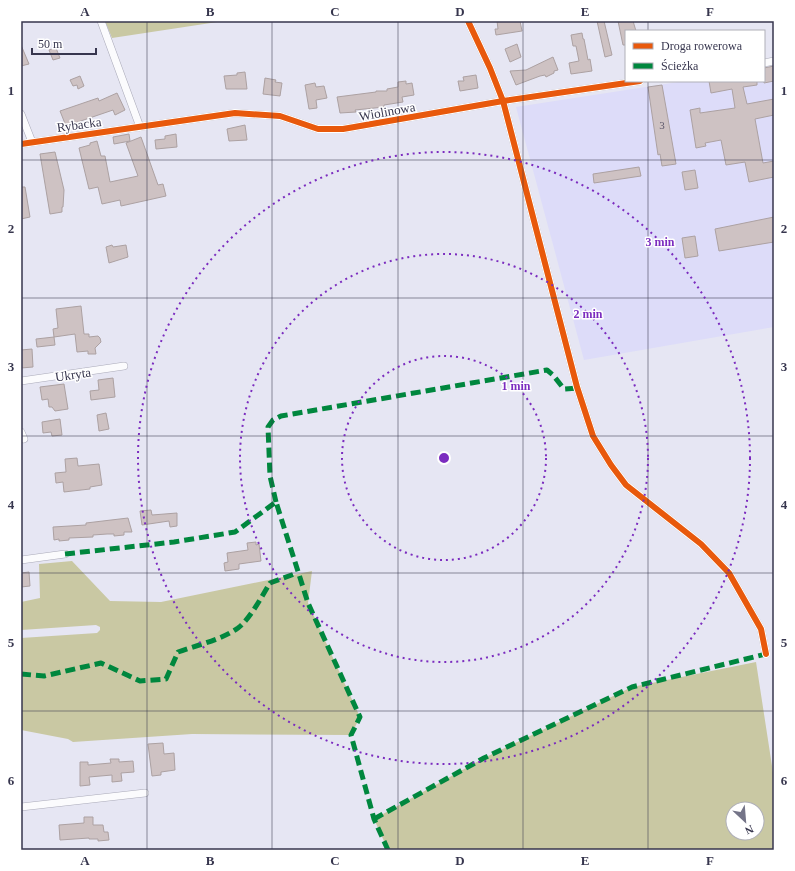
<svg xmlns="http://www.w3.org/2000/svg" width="795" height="871" font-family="'Times New Roman',serif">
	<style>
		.built { fill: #dddcf9 }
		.forest { fill: #c9c8a3; fill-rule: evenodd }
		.building { fill: #cec2c3; stroke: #aca1a2 }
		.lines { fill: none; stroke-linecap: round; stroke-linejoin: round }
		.street-casing { stroke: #aaaab9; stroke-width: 8 }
		.street { stroke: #fbfbfd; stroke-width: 7 }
		.quiet { stroke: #00873e; stroke-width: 5; stroke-dasharray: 10 5; stroke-linecap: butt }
		.cycleway-casing { stroke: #fff; stroke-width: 8 }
		.cycleway { stroke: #e8590c; stroke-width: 6 }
		.grid { fill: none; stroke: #37364e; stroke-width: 1; stroke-opacity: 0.55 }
		.ring { fill: none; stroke: #7b2cbf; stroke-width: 2; stroke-dasharray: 2 4 }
		.labels { text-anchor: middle; stroke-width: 3; stroke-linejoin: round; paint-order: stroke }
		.number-label { font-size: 11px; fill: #5d596b }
		.street-label { font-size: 13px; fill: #37364e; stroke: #fff }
		.centre { fill: #7b2cbf; stroke: #fff; stroke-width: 2 }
		.ring-label { font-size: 12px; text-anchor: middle; font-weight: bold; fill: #7b2cbf; stroke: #fff; stroke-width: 3; stroke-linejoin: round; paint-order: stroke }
		.neatline { fill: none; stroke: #37364e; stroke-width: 1.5 }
		.grid-label { font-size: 13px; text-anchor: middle; font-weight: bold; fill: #37364e }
	</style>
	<rect width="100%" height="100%" fill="#e6e6f3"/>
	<path class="built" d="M774 67V327L584 360 516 107 685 81H764Z"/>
	<g class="forest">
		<path d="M105 21H224L112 38Z"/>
		<path d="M72 561 110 601 161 602 312 571 308 603 360 717 351 735 192 734 73 742 68 739 21 730V638L97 633 100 630V627L96 625 21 630V602L40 598 39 564Z"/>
		<path d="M756 662 774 779V850H388L374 819 484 758 632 687ZM733 809H757V833H733Z"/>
	</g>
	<g class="building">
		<path d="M497 21H520L522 31 496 35 495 29H498Z"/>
		<path d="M597 21H604L612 55 605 57Z"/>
		<path d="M618 21H633L636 31H626V45H623Z"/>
		<path d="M582 33 583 39H584L588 60 590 59 592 71 571 74 569 63 579 61 576 46H573L571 35Z"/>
		<path d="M517 44 521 57 510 62 505 49Z"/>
		<path d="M21 45 29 64 21 66Z"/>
		<path d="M56 48 60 58 53 60 49 50Z"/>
		<path d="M553 57 558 70 554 71V73L546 77 545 75 540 76 516 85 510 71 526 70Z"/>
		<path d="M774 66V81L764 83V68Z"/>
		<path d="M245 72 247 89H226L224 76 237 75V73Z"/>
		<path d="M476 75 478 88 460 91 458 81H464L463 77Z"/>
		<path d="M80 76 84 86 78 89 77 85 73 86 70 80Z"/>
		<path d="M265 78 276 80 275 82 282 83 280 96 263 94Z"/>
		<path d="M406 81V84L412 83 414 95 402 97 403 102 384 105V107L355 110 356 112 340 113 337 97 376 92V91H387V89L398 87V82Z"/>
		<path d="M709 81H757V85L743 87 747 104 774 99V115L755 119 763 163 774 161V177L749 182 745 162 726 165 721 140 705 143 706 146 696 148 690 110 700 108V113L735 108 732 89 711 93Z"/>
		<path d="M315 83 316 87 324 86 327 98 316 100 317 108 309 109 305 85Z"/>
		<path d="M662 85 676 164 662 166 660 154 658 155 648 87Z"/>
		<path d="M117 93 125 110 115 115 113 110 66 126 60 111 98 98 99 101Z"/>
		<path d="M245 125 247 140 229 141 227 129Z"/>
		<path d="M129 134 130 141 114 144 113 137Z"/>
		<path d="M176 134 177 147 156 149 155 140 165 139V136Z"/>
		<path d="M141 137 158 185 163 184 166 196 121 206 120 200 102 204 98 187 89 189 79 148 90 145V143L97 141 101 156H105L110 182 138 176 126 143Z"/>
		<path d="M55 152 64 190 63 207H62V212L50 214 40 154Z"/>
		<path d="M639 167 641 176 594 183 593 174Z"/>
		<path d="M695 170 698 188 685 190 682 172Z"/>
		<path d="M21 187H25L30 217 21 219Z"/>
		<path d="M774 217V242L719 251 715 229Z"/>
		<path d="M695 236 698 256 685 258 682 238Z"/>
		<path d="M112 245 113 247 126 245 128 257 109 263 106 247Z"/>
		<path d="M81 306 84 334H89V337L98 336 100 338 101 342 95 348 96 354H88V351L77 352 75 334 54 337 53 329 58 328 56 309Z"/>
		<path d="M54 337 55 345 37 347 36 339Z"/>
		<path d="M32 349 33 367 21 368V350Z"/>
		<path d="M113 378 115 397 91 400 90 391 99 390 98 380Z"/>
		<path d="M64 384 68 409 55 411 52 407H49L48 399 42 400 40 387Z"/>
		<path d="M106 413 109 429 99 431 97 415Z"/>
		<path d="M60 419 62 435 52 436 51 432 43 433 42 422Z"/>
		<path d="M77 458 78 466 99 464 102 485 90 487V489L64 492 63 482 56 483 55 473 66 472 65 459Z"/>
		<path d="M151 510 152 515 177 513V526L170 527 169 521 142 525 140 511Z"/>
		<path d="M128 518 132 532H124V535L114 536V534H107L93 535V537L69 538V540L59 541V539L54 540 53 527 86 525V523Z"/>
		<path d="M256 542V545L259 544 261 561 239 564V569L225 571 224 563 228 562 227 553 248 550 247 543Z"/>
		<path d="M29 572 30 586 21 587V573Z"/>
		<path d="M163 743 164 754 174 753 175 770 161 772V775L152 776 148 744Z"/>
		<path d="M110 759H119V762L133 761 134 772 121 773 122 781 112 782V775L89 777 90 785 80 786V762H88V765L111 763Z"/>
		<path d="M84 817H93V825H103L104 832H108L109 840 98 841V839H89V838L60 840 59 825 84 823Z"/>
	</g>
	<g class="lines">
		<g class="street-casing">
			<g id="street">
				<path d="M101 21 140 127"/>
				<path d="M468 21 490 68 503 101 577 387 593 436 611 465 626 485 701 544 729 573 761 629 766 654"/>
				<path d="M764 63 774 61"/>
				<path d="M21 114 32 142"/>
				<path d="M21 144 235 113 280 116 318 129H343L503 101 640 81"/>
				<path d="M21 381 124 366"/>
				<path d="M21 432 24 439"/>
				<path d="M21 560 65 554"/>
				<path d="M21 807 145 793"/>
			</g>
		</g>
		<use href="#street" class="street"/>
		<g class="quiet">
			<path d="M276 502 270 476 268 427 273 420 281 416 547 370 553 375 564 389 578 388"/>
			<path d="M65 554 174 542 235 532 276 502 308 603 360 717 351 735 374 819 388 850"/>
			<path d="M21 674 44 676 101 663 140 681 166 679 178 652C197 645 221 640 238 628 250 619 262 596 270 583L297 573"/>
			<path d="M374 819 484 758 632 687 766 654"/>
		</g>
		<g class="cycleway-casing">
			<g id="cycleway">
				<path d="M468 21 490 68 503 101 577 387 593 436 611 465 626 485 701 544 729 573 761 629 766 654"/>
				<path d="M21 144 235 113 280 116 318 129H343L503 101 640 81"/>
			</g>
		</g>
		<use href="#cycleway" class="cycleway"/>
	</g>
	<path class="grid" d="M147 21V850M272 21V850M398 21V850M523 21V850M648 21V31M648 81V850M21 160H774M21 298H774M21 436H774M21 573H774M21 711H774"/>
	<g class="ring">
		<circle cx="444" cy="458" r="102"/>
		<circle cx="444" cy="458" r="204"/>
		<circle cx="444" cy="458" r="306"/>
	</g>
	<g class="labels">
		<g class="number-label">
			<text x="662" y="129">3</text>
		</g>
		<g class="street-label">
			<text transform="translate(387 111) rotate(-10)" y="5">Wiolinowa</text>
			<text transform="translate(79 124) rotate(-8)" y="5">Rybacka</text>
			<text transform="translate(73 374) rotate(-8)" y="5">Ukryta</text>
		</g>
	</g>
	<circle cx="444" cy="458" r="6" class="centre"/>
	<g class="ring-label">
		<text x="660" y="246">3 min</text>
		<text x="588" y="318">2 min</text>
		<text x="516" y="390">1 min</text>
	</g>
	<rect width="795" height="871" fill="none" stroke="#ffffff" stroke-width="44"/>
	<rect x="625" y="30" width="140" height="52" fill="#ffffff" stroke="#afafb8"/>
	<rect x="633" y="43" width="20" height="6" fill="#e8590c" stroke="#afafb8"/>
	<text x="661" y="50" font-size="12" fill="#37364e">Droga rowerowa</text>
	<rect x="633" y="63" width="20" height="6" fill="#00873e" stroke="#afafb8"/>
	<text x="661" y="70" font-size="12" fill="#37364e">Ścieżka</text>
	<g transform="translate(745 821) rotate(154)"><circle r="19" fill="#ffffff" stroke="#afafb8"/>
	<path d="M0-3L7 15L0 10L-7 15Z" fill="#747488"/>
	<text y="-6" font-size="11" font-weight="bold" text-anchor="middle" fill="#37364e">N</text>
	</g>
	<path d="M32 48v6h64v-6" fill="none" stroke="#37364e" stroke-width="2"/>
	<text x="38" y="48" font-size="12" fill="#37364e" stroke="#ffffff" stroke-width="3" paint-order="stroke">50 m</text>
	<rect x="22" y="22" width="751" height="827" class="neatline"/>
	<g class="grid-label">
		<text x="85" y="16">A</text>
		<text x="210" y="16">B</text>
		<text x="335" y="16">C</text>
		<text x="460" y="16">D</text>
		<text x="585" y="16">E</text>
		<text x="710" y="16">F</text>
		<text x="11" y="95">1</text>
		<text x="784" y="95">1</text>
		<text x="11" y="233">2</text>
		<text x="784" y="233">2</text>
		<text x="11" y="371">3</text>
		<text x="784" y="371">3</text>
		<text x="11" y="509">4</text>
		<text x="784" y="509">4</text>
		<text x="11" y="647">5</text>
		<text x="784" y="647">5</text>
		<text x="11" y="785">6</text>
		<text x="784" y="785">6</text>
		<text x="85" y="865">A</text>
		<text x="210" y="865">B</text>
		<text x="335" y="865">C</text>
		<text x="460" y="865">D</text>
		<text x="585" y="865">E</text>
		<text x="710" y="865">F</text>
	</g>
</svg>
